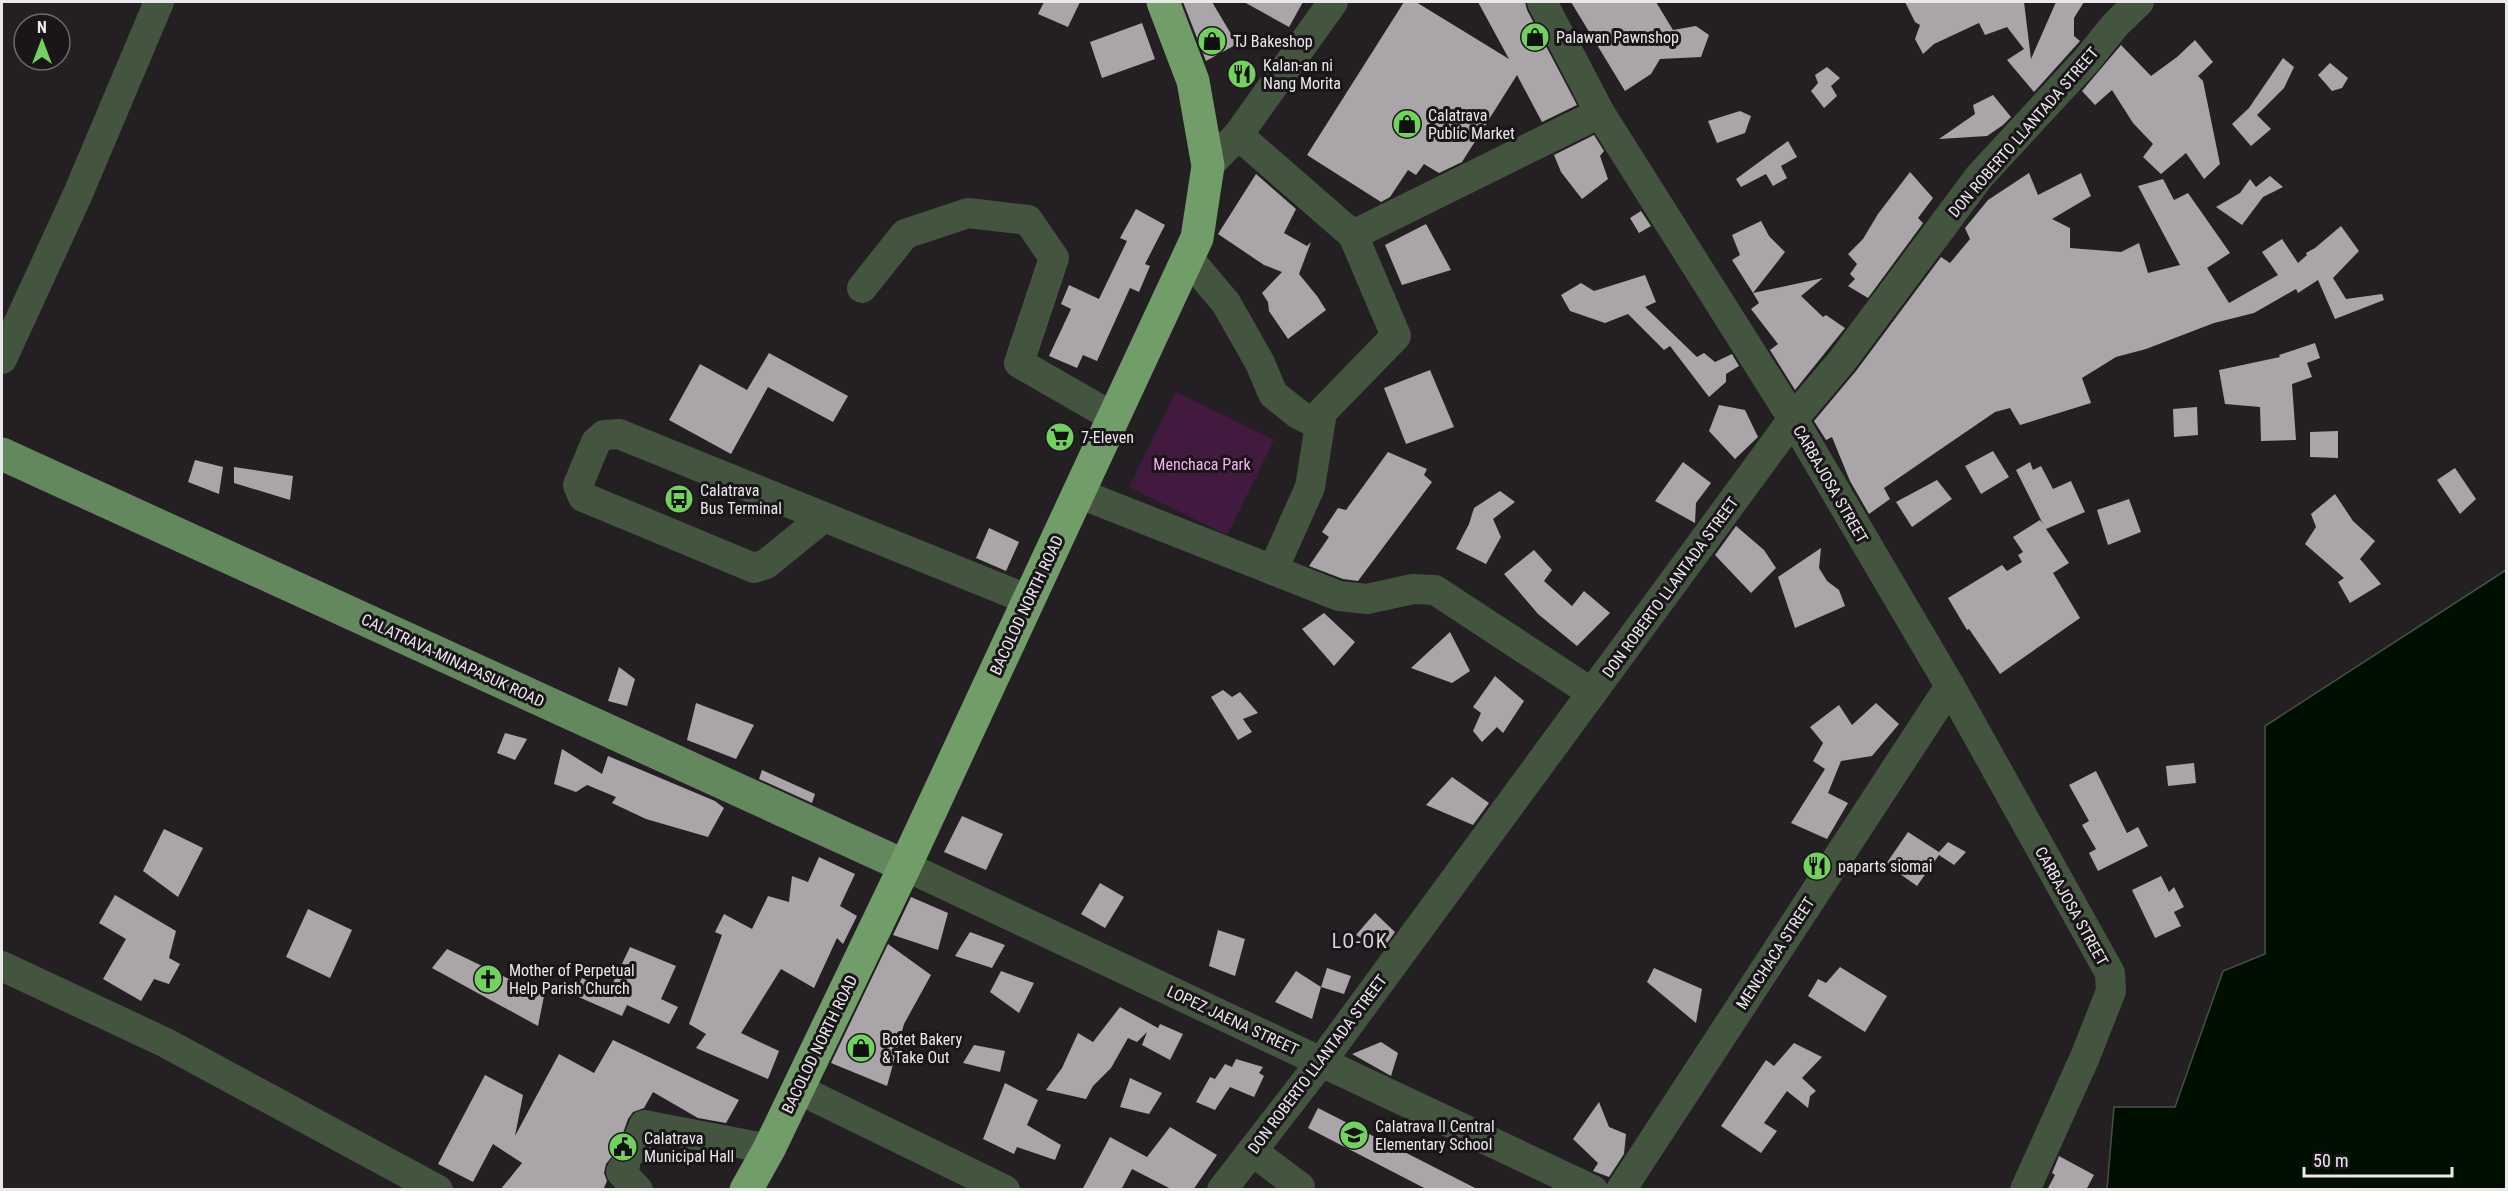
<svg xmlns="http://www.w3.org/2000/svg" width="2508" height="1191" font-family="'Roboto Condensed',sans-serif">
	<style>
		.green { fill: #421a3f }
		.water { fill: #001000; stroke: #465146; stroke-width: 1.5 }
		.building { fill: #aaa5a9 }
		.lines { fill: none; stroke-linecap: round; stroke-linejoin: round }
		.minor { stroke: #43543f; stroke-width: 30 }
		.major { stroke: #64885d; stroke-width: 33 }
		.highway { stroke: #719d68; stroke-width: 33 }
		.labels { text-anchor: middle; stroke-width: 6; stroke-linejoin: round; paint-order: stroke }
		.poi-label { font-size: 16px; fill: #eae8ea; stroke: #191519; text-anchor: start }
		.street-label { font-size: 16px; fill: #eae8ea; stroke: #191519 }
		.park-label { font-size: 16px; fill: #f8aff1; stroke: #191519 }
		.quarter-label { font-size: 20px; letter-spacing: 1.5px; fill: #d8d3d8; stroke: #191519 }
	</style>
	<rect width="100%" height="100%" fill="#231f22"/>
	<path class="green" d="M1176 392 1274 440 1227 535 1129 487Z"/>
	<path class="water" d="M2506 570V1189H2107L2114 1107H2175L2223 971 2265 954V726Z"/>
	<g class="building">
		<path d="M1044 2H1080L1068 27 1038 14Z"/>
		<path d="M1183 2H1212L1237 44 1206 61Z"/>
		<path d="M1244 2H1303L1289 27Z"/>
		<path d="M1404 2H1416L1509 59 1478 2H1525L1527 10 1577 105 1542 122 1517 75 1462 162 1439 173 1424 164 1416 175 1408 170 1390 197 1381 202 1307 155Z"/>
		<path d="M1571 2H1656L1673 30 1696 26 1709 35 1701 57 1660 59 1651 74 1625 91Z"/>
		<path d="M1905 2H2024L2031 59 2056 2H2084L2074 18V36L2080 41 2034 92 2007 60 2024 49 2007 27 1985 35 1979 23 1934 44 1923 54 1915 39 1920 25 1915 22Z"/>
		<path d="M1142 23 1155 59 1102 78 1090 42Z"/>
		<path d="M2195 40 2213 62 2198 76 2203 81 2220 164 2204 179 2186 153 2161 174 2143 157 2153 144 2133 123 2112 90 2095 105 2082 91 2121 45 2151 76 2177 57Z"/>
		<path d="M2283 58 2294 67 2284 88 2257 115 2271 129 2251 146 2232 124 2249 108Z"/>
		<path d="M2330 63 2348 78 2342 88 2332 91 2318 75Z"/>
		<path d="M1827 67 1840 78 1831 86 1837 96 1824 108 1811 91 1818 83 1815 75Z"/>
		<path d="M1993 95 2011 117 2003 125 1987 136 1939 139 1975 114 1973 105Z"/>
		<path d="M1740 111 1751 116 1745 133 1717 143 1708 121Z"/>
		<path d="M1594 135 1604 151 1600 156 1608 179 1582 199 1561 172 1554 155Z"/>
		<path d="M1788 141 1797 157 1781 166 1787 178 1773 186 1766 174 1741 187 1736 179Z"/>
		<path d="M1910 172 1933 198 1918 218 1923 223 1921 226 1868 298 1848 286 1855 279 1850 274 1857 264 1848 254 1863 239 1878 214Z"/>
		<path d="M2029 173 2038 195 2081 173 2091 196 2052 219 2070 228V248L2121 252 2139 243 2148 273 2180 265 2138 186 2163 179 2174 200 2188 193 2230 253 2207 268 2229 303 2278 275 2262 252 2282 239 2298 263 2307 255 2306 253 2315 248 2341 226 2359 251 2333 278 2346 299 2382 294 2384 300 2335 319 2318 280 2298 293 2296 289 2254 313 2214 323 2146 349 2116 357 2082 378 2091 403 2020 425 2010 408 1995 412 1884 488 1890 499 1869 514 1850 481 1832 437 1826 440 1814 421 1856 371 1941 257 1950 263 1970 239 1965 228 1988 200Z"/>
		<path d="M1256 174 1296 209 1284 233 1307 246 1311 242 1299 274 1317 296 1326 310 1288 339 1269 311 1268 302 1262 293 1282 272 1264 265 1218 234Z"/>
		<path d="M2270 176 2283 187 2263 197 2242 225 2216 207 2240 193 2250 179 2256 187Z"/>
		<path d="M1136 209 1165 225 1145 264 1150 266 1139 292 1130 288 1097 361 1083 355 1077 368 1049 356 1071 309 1061 304 1069 285 1099 299 1127 241 1120 238Z"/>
		<path d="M1641 211 1651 226 1639 233 1630 218Z"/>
		<path d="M1761 221 1769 236 1785 252 1753 293 1732 260 1740 255 1732 235Z"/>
		<path d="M1426 224 1451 270 1402 285 1385 245Z"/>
		<path d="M1645 275 1656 302 1645 307 1697 357 1704 353 1715 362 1732 354 1739 366 1726 374V382L1709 397 1670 346 1664 350 1628 314 1605 323 1570 311 1561 295 1581 283 1594 291Z"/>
		<path d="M1823 278 1801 296 1823 317 1826 315 1845 328 1795 390 1770 350 1778 344 1751 309 1759 303 1753 293Z"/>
		<path d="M2315 343 2320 358 2307 363 2312 377 2292 384 2296 440 2261 441 2260 407 2225 404 2219 370 2280 357 2279 355Z"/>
		<path d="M769 353 848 396 833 422 768 387 731 454 669 420 700 364 747 390Z"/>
		<path d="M1430 370 1454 427 1406 444 1384 388Z"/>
		<path d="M1719 405 1745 410 1758 437 1735 459 1709 431Z"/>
		<path d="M2197 407 2198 435 2174 437 2173 409Z"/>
		<path d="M2338 431V458L2310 457V432Z"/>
		<path d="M1993 451 2009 477 1981 494 1965 466Z"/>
		<path d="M1388 452 1427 469 1424 475 1432 482 1358 581 1343 579 1309 566 1329 537 1322 532 1338 508 1346 510Z"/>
		<path d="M195 460 223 467 219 494 188 482Z"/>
		<path d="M1683 462 1711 483 1696 503 1695 523 1655 501Z"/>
		<path d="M2030 462 2033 470 2041 466 2053 489 2071 481 2085 512 2046 529 2069 563 2053 573 2080 618 2000 674 1969 629 1967 630 1948 598 2002 565 2007 571 2022 562 2018 555 2023 552 2013 537 2040 520 2043 524 2016 470Z"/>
		<path d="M234 467 293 476 290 500 234 483Z"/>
		<path d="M2455 468 2476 499 2460 514 2437 480Z"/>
		<path d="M1937 480 1952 499 1912 527 1896 502Z"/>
		<path d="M1500 491 1515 502 1493 519 1501 537 1486 564 1456 549 1469 524 1474 508Z"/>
		<path d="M2335 494 2353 521 2375 541 2360 559 2381 584 2350 603 2338 582 2344 578 2305 544 2316 527 2311 514Z"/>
		<path d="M2129 499 2141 532 2108 545 2097 510Z"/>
		<path d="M1736 526 1764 550 1776 568 1751 593 1715 555Z"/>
		<path d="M989 528 1019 542 1006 571 976 558Z"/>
		<path d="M1821 548 1819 568 1827 581 1839 590 1845 606 1795 628 1778 577Z"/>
		<path d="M1534 550 1552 570 1544 581 1572 606 1584 591 1610 613 1577 646 1538 614 1504 574Z"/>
		<path d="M1324 613 1355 642 1334 666 1302 629Z"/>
		<path d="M1450 632 1470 671 1452 683 1411 668Z"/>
		<path d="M619 667 635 679 627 706 608 701Z"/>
		<path d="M1495 676 1524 701 1503 733 1497 727 1482 742 1473 731 1481 713 1473 707Z"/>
		<path d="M1223 690 1232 697 1240 692 1258 713 1243 719 1252 732 1238 740 1211 697Z"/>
		<path d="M696 703 754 725 736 759 687 740Z"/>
		<path d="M1876 703 1899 724 1872 756 1841 761 1828 793 1848 803 1827 839 1791 823 1825 769 1813 761 1823 743 1810 727 1839 705 1852 725Z"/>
		<path d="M505 733 527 739 515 760 497 753Z"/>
		<path d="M562 749 602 774 608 756 715 801 724 808 708 837 646 819 612 803 616 797 587 785 576 792 554 784Z"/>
		<path d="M2194 763 2196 783 2168 786 2166 766Z"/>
		<path d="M762 770 815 794 812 803 759 779Z"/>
		<path d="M2096 771 2127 833 2138 827 2148 846 2098 871 2089 853 2096 849 2082 825 2089 821 2069 785Z"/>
		<path d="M1452 777 1489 803 1473 825 1426 805Z"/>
		<path d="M962 816 1003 834 986 870 944 852Z"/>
		<path d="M164 829 203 848 178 897 143 871Z"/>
		<path d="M1908 832 1939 852 1948 842 1966 852 1954 865 1939 855 1917 886 1886 864Z"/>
		<path d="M819 857 855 874 840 906 857 916 843 944 837 938 814 988 781 969 741 1033 779 1051 768 1079 696 1048 706 1034 689 1024 722 935 715 932 724 914 752 929 768 896 789 902 792 876 808 882Z"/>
		<path d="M2161 876 2169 892 2174 887 2184 907 2174 912 2181 926 2155 938 2132 890Z"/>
		<path d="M1100 883 1124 897 1105 928 1081 914Z"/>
		<path d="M115 895 176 931 169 958 180 964 169 984 154 979 141 1001 103 979 126 939 99 923Z"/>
		<path d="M911 897 948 913 938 950 893 935Z"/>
		<path d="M308 909 352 930 330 978 286 957Z"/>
		<path d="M1375 913 1395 932 1382 950 1356 935Z"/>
		<path d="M1218 930 1245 939 1235 976 1209 966Z"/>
		<path d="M970 932 1005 945 992 968 955 956Z"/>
		<path d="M888 944 931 975 904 1024 887 1086 831 1063Z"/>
		<path d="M630 947 676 966 661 999 678 1007 669 1024 627 1005 622 1016 574 995 582 978 609 991Z"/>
		<path d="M447 949 544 996 538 1026 432 968Z"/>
		<path d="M1840 967 1887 996 1865 1032 1808 996 1818 979 1826 983Z"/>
		<path d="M1327 968 1351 976 1344 994 1321 987Z"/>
		<path d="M1654 968 1702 989 1696 1023 1647 982Z"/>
		<path d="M1001 971 1034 983 1019 1013 990 992Z"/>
		<path d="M1296 971 1321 987 1312 1019 1275 1002Z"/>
		<path d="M1120 1007 1158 1028 1160 1024 1183 1034 1170 1060 1142 1045 1147 1032 1137 1042 1128 1038 1111 1068 1093 1086 1086 1099 1046 1090 1062 1068 1078 1033 1093 1042Z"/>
		<path d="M613 1040 739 1100 726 1123 698 1118 653 1092 644 1108 633 1112 628 1119 617 1150 606 1164 604 1173 607 1181 603 1190H500L522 1163 493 1144 473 1182 438 1164 485 1075 523 1095 515 1136 559 1054 594 1073Z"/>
		<path d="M1381 1042 1398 1053 1391 1076 1352 1054Z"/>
		<path d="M1794 1043 1822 1057 1802 1078 1816 1091 1810 1096 1808 1108 1787 1091 1764 1123 1777 1131 1761 1153 1721 1126 1766 1060 1774 1066Z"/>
		<path d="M974 1045 1005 1051 1000 1072 963 1063Z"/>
		<path d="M1236 1059 1263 1067 1259 1073 1264 1076 1254 1097 1230 1087 1215 1110 1196 1102 1210 1077 1215 1079 1225 1064 1232 1067Z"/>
		<path d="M1130 1078 1162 1093 1149 1114 1120 1107Z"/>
		<path d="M1005 1083 1038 1100 1027 1125 1061 1145 1055 1160 1017 1147 1014 1154 983 1139Z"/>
		<path d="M1599 1102 1609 1127 1626 1134 1624 1154 1609 1177 1593 1171 1598 1163 1573 1139Z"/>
		<path d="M1318 1108 1479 1190H1428L1308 1128Z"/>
		<path d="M1170 1127 1217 1155 1193 1190H1173L1132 1169 1121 1190H1082L1110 1137 1147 1157Z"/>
		<path d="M2059 1156 2094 1175 2086 1190H2047L2055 1175 2052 1173Z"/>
	</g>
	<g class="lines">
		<g class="minor">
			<path d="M1542 2 1600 113 1793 419 1950 686 2110 973 2111 991 2085 1057 2025 1190"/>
			<path d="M1238 135 1333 2"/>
			<path d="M1208 166 1238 135 1353 235 1600 113"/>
			<path d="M1188 258 1226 303 1260 363 1273 394 1298 414 1319 425"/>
			<path d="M862 288 905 234 968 213 1028 220 1054 258 1019 363 1113 417"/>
			<path d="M2 359 77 196 159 2"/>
			<path d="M1078 493 1339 596 1367 599 1413 589 1435 590 1592 693"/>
			<path d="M824 517 766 564 754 568 583 497 578 485 596 442 604 435 619 434 1029 600"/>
			<path d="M1273 570 1310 487 1322 412 1396 336 1353 235"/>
			<path d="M905 866 1593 1190"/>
			<path d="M2 966 166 1043 438 1190"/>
			<path d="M798 1089 1005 1190"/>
			<path d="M634 1150 644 1125 769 1149"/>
			<path d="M1252 1151 1300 1187"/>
			<path d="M625 1165 621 1172 638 1190"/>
			<path d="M1222 1190 1321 1062 1793 419 1842 361 1979 177 2086 61 2116 24 2139 2"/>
			<path d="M1621 1190 1950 686"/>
		</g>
		<path class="major" d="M2 454 905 866"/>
		<path class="highway" d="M746 1190 769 1149 905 866 1197 238 1208 166 1193 81 1163 2"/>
	</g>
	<defs>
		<g id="shop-disc" transform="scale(1.5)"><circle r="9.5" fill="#71d25e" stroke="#191519"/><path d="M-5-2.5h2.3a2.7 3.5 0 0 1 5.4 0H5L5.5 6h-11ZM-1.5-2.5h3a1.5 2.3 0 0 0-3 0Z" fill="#111"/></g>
		<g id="restaurant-disc" transform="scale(1.5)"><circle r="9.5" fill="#71d25e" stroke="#191519"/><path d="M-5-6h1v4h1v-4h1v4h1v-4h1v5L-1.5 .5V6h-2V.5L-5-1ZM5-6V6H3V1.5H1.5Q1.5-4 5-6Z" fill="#111"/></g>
		<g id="supermarket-disc" transform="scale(1.5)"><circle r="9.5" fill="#71d25e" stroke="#191519"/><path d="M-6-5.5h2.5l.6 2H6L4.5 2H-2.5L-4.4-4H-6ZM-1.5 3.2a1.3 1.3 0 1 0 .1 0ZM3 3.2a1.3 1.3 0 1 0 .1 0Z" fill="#111"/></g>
		<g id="bus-disc" transform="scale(1.5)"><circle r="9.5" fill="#71d25e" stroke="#191519"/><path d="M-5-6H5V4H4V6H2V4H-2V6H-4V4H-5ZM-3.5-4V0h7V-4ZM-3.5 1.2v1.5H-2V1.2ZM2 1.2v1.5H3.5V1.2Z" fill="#111"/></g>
		<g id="church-disc" transform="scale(1.5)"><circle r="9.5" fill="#71d25e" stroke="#191519"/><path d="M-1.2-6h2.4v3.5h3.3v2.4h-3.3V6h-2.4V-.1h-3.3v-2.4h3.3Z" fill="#111"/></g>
		<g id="school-disc" transform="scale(1.5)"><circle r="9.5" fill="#71d25e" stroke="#191519"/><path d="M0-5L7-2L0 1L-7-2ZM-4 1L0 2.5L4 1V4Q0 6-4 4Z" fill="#111"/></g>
		<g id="civic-disc" transform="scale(1.5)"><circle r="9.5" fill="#71d25e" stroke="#191519"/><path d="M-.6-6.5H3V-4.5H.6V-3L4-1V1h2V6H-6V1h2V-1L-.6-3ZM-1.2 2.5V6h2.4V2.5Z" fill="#111"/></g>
	</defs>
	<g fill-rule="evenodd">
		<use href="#shop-disc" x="1535" y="37"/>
		<use href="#shop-disc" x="1212" y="41"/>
		<use href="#restaurant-disc" x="1242" y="74"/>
		<use href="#shop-disc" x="1407" y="124"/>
		<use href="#supermarket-disc" x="1060" y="437"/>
		<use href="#bus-disc" x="679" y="499"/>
		<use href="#restaurant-disc" x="1817" y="866"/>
		<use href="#church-disc" x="488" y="979"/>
		<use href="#shop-disc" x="861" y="1048"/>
		<use href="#school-disc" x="1354" y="1135"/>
		<use href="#civic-disc" x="623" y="1147"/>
	</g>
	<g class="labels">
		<g class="poi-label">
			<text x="1556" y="43">Palawan Pawnshop</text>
			<text x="1233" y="47">TJ Bakeshop</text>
			<text x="1263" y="71">Kalan-an ni<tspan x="1263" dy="18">Nang Morita</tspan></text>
			<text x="1428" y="121">Calatrava<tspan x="1428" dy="18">Public Market</tspan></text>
			<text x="1081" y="443">7-Eleven</text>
			<text x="700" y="496">Calatrava<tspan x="700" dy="18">Bus Terminal</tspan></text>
			<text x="1838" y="872">paparts siomai</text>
			<text x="509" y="976">Mother of Perpetual<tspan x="509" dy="18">Help Parish Church</tspan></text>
			<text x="882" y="1045">Botet Bakery<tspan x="882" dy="18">&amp; Take Out</tspan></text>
			<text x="1375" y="1132">Calatrava II Central<tspan x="1375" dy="18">Elementary School</tspan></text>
			<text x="644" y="1144">Calatrava<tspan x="644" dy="18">Municipal Hall</tspan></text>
		</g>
		<g class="street-label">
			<text transform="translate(2023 132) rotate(-49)" y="6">DON ROBERTO LLANTADA STREET</text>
			<text transform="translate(1831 484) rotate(60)" y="6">CARBAJOSA STREET</text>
			<text transform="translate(1670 587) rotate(-54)" y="6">DON ROBERTO LLANTADA STREET</text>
			<text transform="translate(1026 605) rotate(-65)" y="6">BACOLOD NORTH ROAD</text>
			<text transform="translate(453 660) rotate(25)" y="6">CALATRAVA-MINAPASUK ROAD</text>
			<text transform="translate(2072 906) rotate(61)" y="6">CARBAJOSA STREET</text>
			<text transform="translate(1775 953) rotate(-57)" y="6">MENCHACA STREET</text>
			<text transform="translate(1233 1020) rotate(25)" y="6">LOPEZ JAENA STREET</text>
			<text transform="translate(819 1044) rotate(-64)" y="6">BACOLOD NORTH ROAD</text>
			<text transform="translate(1317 1064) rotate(-53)" y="6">DON ROBERTO LLANTADA STREET</text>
		</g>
		<g class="park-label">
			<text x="1202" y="470">Menchaca Park</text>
		</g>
		<g class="quarter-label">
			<text x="1360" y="948">LO-OK</text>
		</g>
	</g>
	<rect width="2508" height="1191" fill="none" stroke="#eae8ea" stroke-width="6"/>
	<g transform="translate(42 42)"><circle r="28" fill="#191519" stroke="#6d696d" stroke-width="1.5"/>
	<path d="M0-4.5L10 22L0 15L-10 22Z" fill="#71d25e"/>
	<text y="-9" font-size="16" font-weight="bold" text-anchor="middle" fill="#eae8ea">N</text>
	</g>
	<path d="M2304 1167v9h148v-9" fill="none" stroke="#eae8ea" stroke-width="3"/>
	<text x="2313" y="1167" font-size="18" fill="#eae8ea" stroke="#191519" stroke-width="4.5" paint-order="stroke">50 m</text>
</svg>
